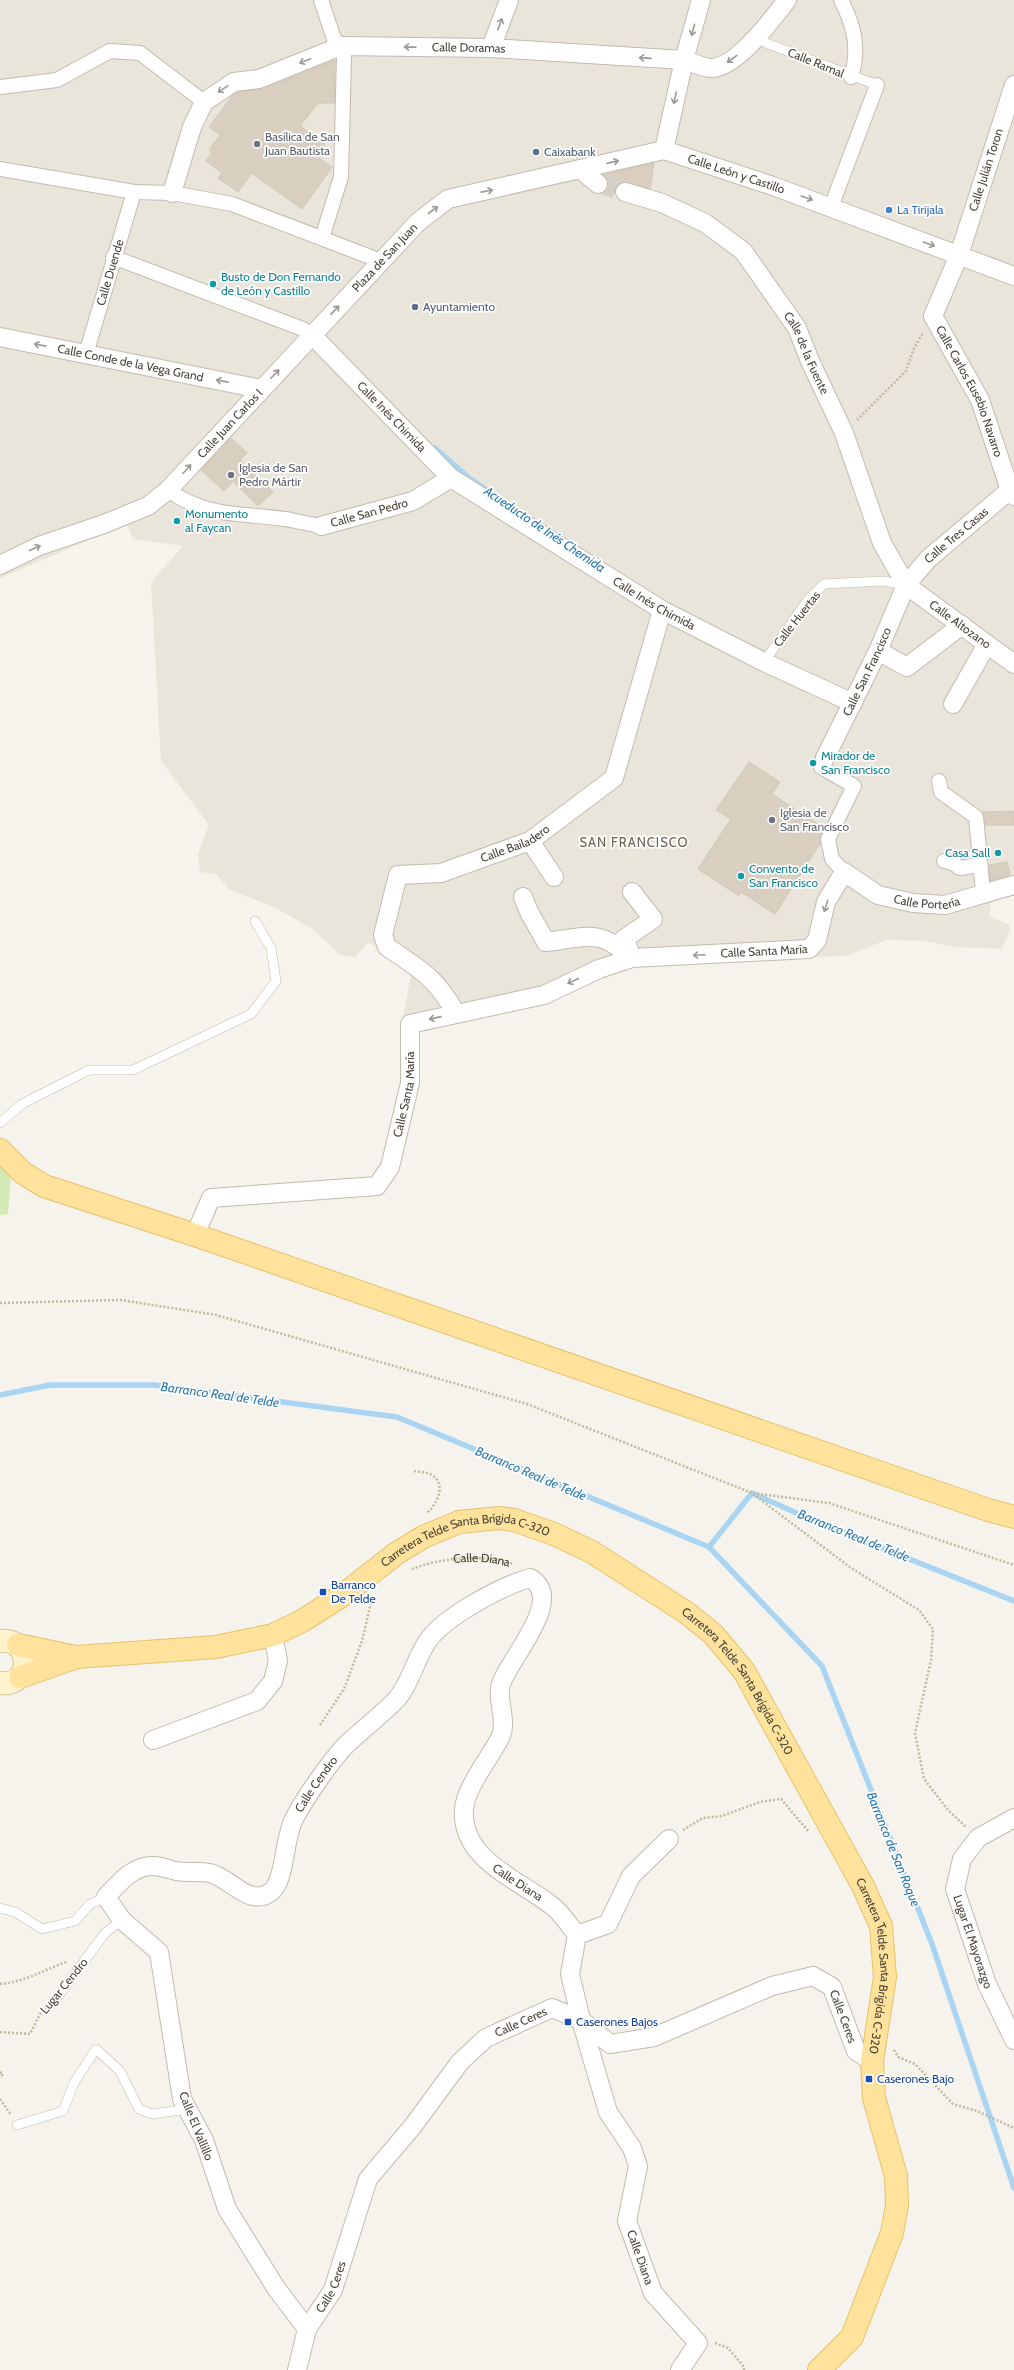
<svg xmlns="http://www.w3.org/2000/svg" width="1014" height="2370" font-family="Cabin,sans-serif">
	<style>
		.residential { fill: #eae5da }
		.green { fill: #d2eab5 }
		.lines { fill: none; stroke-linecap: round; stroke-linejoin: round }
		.stream { stroke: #a9d4f2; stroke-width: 5.5 }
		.building { fill: #d8cfc1; stroke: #d3c7b4 }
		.minor-tunnel { stroke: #d4d0c8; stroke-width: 18; stroke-dasharray: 18 9; stroke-linecap: butt }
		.service-casing { stroke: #c2bbae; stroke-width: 10 }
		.pedestrian-casing { stroke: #c2bbae; stroke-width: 16 }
		.minor-casing { stroke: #c2bbae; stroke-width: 20 }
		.secondary-casing { stroke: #d6c79b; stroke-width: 24 }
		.primary-casing { stroke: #e6c16a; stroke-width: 24 }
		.path { stroke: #c4b79f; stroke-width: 2.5; stroke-dasharray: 2 2; stroke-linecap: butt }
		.service { stroke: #fff; stroke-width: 9 }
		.pedestrian { stroke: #fff; stroke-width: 14 }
		.minor { stroke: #fff; stroke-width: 18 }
		.secondary { stroke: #fff3cd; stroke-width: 22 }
		.primary { stroke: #ffe39c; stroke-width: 22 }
		.oneway { stroke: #9c9892 }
		.worship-dot { fill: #6b7280; stroke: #fff; stroke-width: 1.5 }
		.service-dot { fill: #5c6f8a; stroke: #fff; stroke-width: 1.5 }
		.shop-dot { fill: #3f7fe0; stroke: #fff; stroke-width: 1.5 }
		.culture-dot { fill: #0f9aa8; stroke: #fff; stroke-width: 1.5 }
		.transit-dot { fill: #1a4fb4; stroke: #fff; stroke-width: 1.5 }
		.labels { text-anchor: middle; stroke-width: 3.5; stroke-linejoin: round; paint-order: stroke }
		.street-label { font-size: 12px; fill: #4b4439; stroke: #fff }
		.worship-label { font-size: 12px; fill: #5b616d; stroke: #fff; text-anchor: start }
		.service-label { font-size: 12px; fill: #4e5e75; stroke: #fff; text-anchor: start }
		.shop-label { font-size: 12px; fill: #366cbe; stroke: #fff; text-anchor: start }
		.culture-label { font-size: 12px; fill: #0d838f; stroke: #fff; text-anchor: start }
		.transit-label { font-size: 12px; fill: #164399; stroke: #fff; text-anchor: start }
		.water-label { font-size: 13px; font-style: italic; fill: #2e7ab2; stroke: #fff }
		.neighbourhood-label { font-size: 13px; letter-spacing: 1px; fill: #6e6250; stroke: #fff }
	</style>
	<rect width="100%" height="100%" fill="#f6f3ec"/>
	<path class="residential" d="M0 0H1014V892L991 898 990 916 1009 925 1010 930 1002 949 956 947 924 941 886 940 847 956 661 962 624 967 400 1033 412 971 368 942 356 957 340 955 314 930 274 907 230 890 216 874 200 872 198 854 209 825 161 761 151 582 183 546 133 539 127 524 0 578Z"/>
	<path class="green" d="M0 1165 11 1175 8 1214 0 1215Z"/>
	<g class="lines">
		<g class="stream">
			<path d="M435 448 468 477 484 488"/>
			<path d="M0 1395 50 1385H154L397 1417 709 1547 822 1666 932 1944 1014 2188"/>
			<path d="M709 1547 752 1493 812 1520 1014 1601"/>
		</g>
	</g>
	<g class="building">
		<path d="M335 60 334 103H318L300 126 325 144 316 156 332 167 302 209 252 173 238 192 218 178 222 173 206 161 212 152 209 150 220 135 209 127 232 96 238 92 263 89Z"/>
		<path d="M654 163 650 189 623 182 618 185 615 193 606 190 608 181 603 175Z"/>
		<path d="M231 438 247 453 240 460 273 492 258 506 233 481 224 491 201 470Z"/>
		<path d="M749 762 780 782 772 794 824 828 820 836V844L775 914 741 892 739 896 698 869 731 819 716 810Z"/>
		<path d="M1014 811V825H985L982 812Z"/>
		<path d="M1007 862 1010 875 990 881 989 865Z"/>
	</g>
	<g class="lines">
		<path class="minor-tunnel" d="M598 184 625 192"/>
		<g class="service-casing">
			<g id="service">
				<path d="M756 37 766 43 877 85"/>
				<path d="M764 662 807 601 824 584 883 581 905 585"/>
				<path d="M0 1123 22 1104 89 1070H133L251 1014 276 981 271 948 255 921"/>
				<path d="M0 1908 15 1912 42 1929 75 1921 90 1904 106 1897"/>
				<path d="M56 1999 105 1933 122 1920"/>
				<path d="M17 2125 63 2111 74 2083 96 2049 120 2071 139 2109 152 2114 188 2109"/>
			</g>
		</g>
		<g class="pedestrian-casing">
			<g id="pedestrian">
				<path d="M321 0 334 39 341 46 344 56 341 177 322 238"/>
				<path d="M841 0C854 25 860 49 851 77"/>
				<path d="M0 87 57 80 110 51 140 53 204 102"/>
				<path d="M0 169 134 192 172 193 232 204 381 261"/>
				<path d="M831 207 877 85"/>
				<path d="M113 257 303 329 312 335"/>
				<path id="s2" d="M86 354 134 192"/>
				<path d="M168 490C205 517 242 513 285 519 297 521 309 524 321 526"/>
				<path d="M825 758 821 767 854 786 828 839 832 859 844 872"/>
				<path d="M939 781 941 792 976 817 983 892"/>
				<path d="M944 861 953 863 960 868 979 865"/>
			</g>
		</g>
		<g class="minor-casing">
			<g id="minor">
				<path d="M491 48 509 0"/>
				<path id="s3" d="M1014 85 959 255 933 316 980 400 1010 490 1014 496"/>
				<path d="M664 150 684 60 701 0"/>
				<path d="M580 169 598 184"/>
				<path id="s4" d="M625 192 662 203 705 223 743 251 797 328 810 361 844 433 882 543 906 585 1014 664"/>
				<path id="s5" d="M172 193 192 127 204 102 234 82 259 79 341 46 491 48 684 60C692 62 705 69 713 68 739 65 772 19 787 0"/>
				<path id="s6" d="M312 335 451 478 662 610 764 662 853 703"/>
				<path id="s7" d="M0 337 261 389"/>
				<path id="s8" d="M321 526 413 501 451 478"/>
				<path id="s9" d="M0 565 39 546 104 524 148 506 168 490 418 222 448 199 664 150 773 186 1014 276"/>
				<path d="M878 651 907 667 962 625"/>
				<path d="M953 704 987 644"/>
				<path id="s10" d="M825 758 878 651 906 585 928 559 1010 490"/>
				<path d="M530 841 554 877"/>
				<path d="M523 897 529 912 546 942C588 937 598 928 632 958"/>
				<path d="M632 957 624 939 653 919 632 892"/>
				<path id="s11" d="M456 1013C435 977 421 970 387 947L383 935 398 875 441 873 530 841 614 778 662 610"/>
				<path id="s12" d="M195 1235 211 1198 377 1186 390 1167 410 1083V1024L544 995 599 969 632 958 809 949 817 940 826 902 844 872 878 895 913 903 945 905 1014 885"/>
				<path d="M153 1740 257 1701 273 1681 278 1661 273 1635"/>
				<path id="s13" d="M1014 1818 978 1838 962 1859 955 1889 987 1984 1014 2040"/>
				<path d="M577 1935 608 1924 631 1876 669 1839"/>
				<path id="s14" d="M307 2329 276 2288 227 2209 204 2140 182 2099 159 1952 122 1920 106 1897C120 1881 137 1861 161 1867 166 1868 171 1870 176 1871 187 1873 199 1871 210 1873 231 1878 250 1909 272 1891 285 1880 284 1838 294 1819 304 1799 332 1759 347 1744 363 1729 380 1716 395 1701 410 1685 415 1660 427 1642 443 1617 502 1586 530 1578 568 1600 504 1663 500 1688 498 1704 507 1721 501 1736 491 1757 466 1786 464 1809 460 1859 519 1880 551 1905 561 1912 569 1925 577 1935L570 1974 581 2020 608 2112 632 2148 638 2166 627 2221 653 2293 698 2343 680 2370"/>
				<path id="s15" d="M297 2370 307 2329 333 2290 368 2179 413 2126 460 2062 486 2038 552 2008 581 2020 610 2044 654 2037 772 1986 813 1976 832 1987 856 2051 872 2061"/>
			</g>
		</g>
		<g class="secondary-casing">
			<path id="secondary" d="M0 1641C33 1637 33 1688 0 1683"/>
		</g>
		<g class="primary-casing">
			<g id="primary">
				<path d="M0 1150 23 1173 44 1186 195 1235 988 1510 1014 1517"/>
				<path id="s16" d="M18 1645 76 1657 216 1647 273 1635 302 1621 343 1595 397 1553 423 1537 459 1522 499 1518 514 1520 554 1534 592 1552 687 1613 713 1634 744 1671 863 1886 881 1926 885 1977 872 2061 874 2098 896 2176 897 2205 892 2233 852 2337 819 2370"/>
				<path d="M20 1677 74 1658"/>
			</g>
		</g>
		<g class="path">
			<path d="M857 420 906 371 914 348 923 333"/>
			<path d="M0 1303 121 1300 216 1315 527 1404 752 1493 829 1503 1014 1565"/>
			<path d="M414 1471C419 1472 428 1472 432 1475 447 1485 437 1504 427 1513"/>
			<path d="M753 1494 851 1568 919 1610 933 1629 931 1660 915 1733 924 1779 948 1810 966 1827"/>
			<path id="s1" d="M412 1569C443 1557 483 1554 514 1564"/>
			<path d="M320 1725 344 1689 362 1641 372 1598"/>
			<path d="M683 1830 703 1818 722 1816 760 1802 781 1799 809 1832"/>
			<path d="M0 1984C24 1982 44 1970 66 1962"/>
			<path d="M0 2032 30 2034 41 2012 47 2007"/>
			<path d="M894 2050 898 2057 915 2064 953 2104 977 2111 1014 2128"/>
			<path d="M0 2072 3 2074 0 2078"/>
			<path d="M0 2099 11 2115"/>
			<path d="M715 2343 728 2348 744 2367V2370"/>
		</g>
		<use href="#service" class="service"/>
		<use href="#pedestrian" class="pedestrian"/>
		<use href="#minor" class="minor"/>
		<use href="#secondary" class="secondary"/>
		<use href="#primary" class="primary"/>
	</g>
	<defs><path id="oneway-shaft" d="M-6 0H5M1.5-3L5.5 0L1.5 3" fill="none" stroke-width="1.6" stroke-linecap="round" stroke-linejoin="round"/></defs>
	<g class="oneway">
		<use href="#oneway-shaft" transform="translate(500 24) rotate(-70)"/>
		<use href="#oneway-shaft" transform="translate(693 30) rotate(105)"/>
		<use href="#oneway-shaft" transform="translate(410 47) rotate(-179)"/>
		<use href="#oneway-shaft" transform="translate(645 58) rotate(-176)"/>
		<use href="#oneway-shaft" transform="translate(732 59) rotate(143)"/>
		<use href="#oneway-shaft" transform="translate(305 61) rotate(158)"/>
		<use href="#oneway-shaft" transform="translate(223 89) rotate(146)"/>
		<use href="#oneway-shaft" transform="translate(675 98) rotate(102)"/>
		<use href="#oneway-shaft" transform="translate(613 162) rotate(-13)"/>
		<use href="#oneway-shaft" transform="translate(487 191) rotate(-11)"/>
		<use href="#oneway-shaft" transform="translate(807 198) rotate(20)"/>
		<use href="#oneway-shaft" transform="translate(433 210) rotate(-37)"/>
		<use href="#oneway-shaft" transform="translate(929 244) rotate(20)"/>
		<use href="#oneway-shaft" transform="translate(335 310) rotate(-47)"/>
		<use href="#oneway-shaft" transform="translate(40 345) rotate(-169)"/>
		<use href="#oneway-shaft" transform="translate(275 374) rotate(-46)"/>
		<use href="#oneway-shaft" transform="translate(222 381) rotate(-169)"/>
		<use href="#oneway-shaft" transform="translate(187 469) rotate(-48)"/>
		<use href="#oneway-shaft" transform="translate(35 548) rotate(-24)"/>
		<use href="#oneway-shaft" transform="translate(826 906) rotate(108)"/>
		<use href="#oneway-shaft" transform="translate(699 955) rotate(177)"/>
		<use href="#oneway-shaft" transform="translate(573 981) rotate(155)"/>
		<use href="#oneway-shaft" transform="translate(435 1018) rotate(167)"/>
	</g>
	<g class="worship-dot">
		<circle cx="257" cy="144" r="4"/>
		<circle cx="231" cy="475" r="4"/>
		<circle cx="772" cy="820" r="4"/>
	</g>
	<g class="service-dot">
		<circle cx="536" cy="152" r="4"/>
		<circle cx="415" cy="307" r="4"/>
	</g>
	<circle class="shop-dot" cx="889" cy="210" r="4"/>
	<g class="culture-dot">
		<circle cx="213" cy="284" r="4"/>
		<circle cx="177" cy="521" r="4"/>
		<circle cx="813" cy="763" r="4"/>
		<circle cx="998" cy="853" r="4"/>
		<circle cx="741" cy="876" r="4"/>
	</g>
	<g class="transit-dot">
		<rect x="319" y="1588" width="8" height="8" rx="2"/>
		<rect x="564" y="2018" width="8" height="8" rx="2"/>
		<rect x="865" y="2075" width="8" height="8" rx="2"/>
	</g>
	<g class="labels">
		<g class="street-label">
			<text dy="4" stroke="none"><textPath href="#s5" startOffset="374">Calle Doramas</textPath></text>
			<text transform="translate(816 63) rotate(22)" y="4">Calle Ramal</text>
			<text transform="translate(986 170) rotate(-72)" y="4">Calle Julián Toron</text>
			<text dy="4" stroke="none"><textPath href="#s9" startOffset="887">Calle León y Castillo</textPath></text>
			<text dy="4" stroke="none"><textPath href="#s9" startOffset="503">Plaza de San Juan</textPath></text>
			<text dy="4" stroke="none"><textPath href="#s2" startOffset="85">Calle Duende</textPath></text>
			<text dy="4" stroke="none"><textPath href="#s4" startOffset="254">Calle de la Fuente</textPath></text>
			<text dy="4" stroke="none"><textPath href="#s7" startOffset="133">Calle Conde de la Vega Grand</textPath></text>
			<text dy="4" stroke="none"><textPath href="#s3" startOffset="329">Calle Carlos Eusebio Navarro</textPath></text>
			<text dy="4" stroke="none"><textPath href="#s6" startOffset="114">Calle Inés Chimida</textPath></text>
			<text dy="4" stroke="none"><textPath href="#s9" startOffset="276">Calle Juan Carlos I</textPath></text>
			<text dy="4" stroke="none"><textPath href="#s8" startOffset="50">Calle San Pedro</textPath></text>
			<text dy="4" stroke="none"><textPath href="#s10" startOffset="262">Calle Tres Casas</textPath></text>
			<text dy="4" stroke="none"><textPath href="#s6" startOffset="438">Calle Inés Chimida</textPath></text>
			<text transform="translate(797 619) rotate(-52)" y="4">Calle Huertas</text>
			<text dy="4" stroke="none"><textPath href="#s4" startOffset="574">Calle Altozano</textPath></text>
			<text dy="4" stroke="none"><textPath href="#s10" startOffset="96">Calle San Francisco</textPath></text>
			<text dy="4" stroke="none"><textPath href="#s11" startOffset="294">Calle Bailadero</textPath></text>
			<text dy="4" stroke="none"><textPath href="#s12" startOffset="962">Calle Portería</textPath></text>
			<text dy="4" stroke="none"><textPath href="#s12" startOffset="740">Calle Santa María</textPath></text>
			<text dy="4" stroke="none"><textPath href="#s12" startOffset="304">Calle Santa María</textPath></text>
			<text dy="4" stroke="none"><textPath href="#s16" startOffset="479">Carretera Telde Santa Brígida C-320</textPath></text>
			<text dy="4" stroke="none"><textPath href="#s1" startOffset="71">Calle Diana</textPath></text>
			<text dy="4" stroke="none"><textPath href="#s16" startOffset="815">Carretera Telde Santa Brígida C-320</textPath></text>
			<text dy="4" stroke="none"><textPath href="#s14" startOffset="792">Calle Cendro</textPath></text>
			<text dy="4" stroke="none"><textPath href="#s14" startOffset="1449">Calle Diana</textPath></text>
			<text dy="4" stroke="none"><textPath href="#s13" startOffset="154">Lugar El Mayorazgo</textPath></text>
			<text dy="4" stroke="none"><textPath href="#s16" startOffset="1139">Carretera Telde Santa Brígida C-320</textPath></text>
			<text transform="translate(64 1986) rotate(-51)" y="4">Lugar Cendro</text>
			<text dy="4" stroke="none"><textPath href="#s15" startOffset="800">Calle Ceres</textPath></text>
			<text dy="4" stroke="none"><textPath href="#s15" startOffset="428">Calle Ceres</textPath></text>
			<text transform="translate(196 2126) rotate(68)" y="4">Calle El Vallillo</text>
			<text dy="4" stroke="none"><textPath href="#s14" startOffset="1869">Calle Diana</textPath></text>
			<text dy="4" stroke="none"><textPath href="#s15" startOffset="91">Calle Ceres</textPath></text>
		</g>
		<g class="worship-label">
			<text x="265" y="141">Basílica de San<tspan x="265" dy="14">Juan Bautista</tspan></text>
			<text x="239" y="472">Iglesia de San<tspan x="239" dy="14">Pedro Mártir</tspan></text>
			<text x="780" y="817">Iglesia de<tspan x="780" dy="14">San Francisco</tspan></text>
		</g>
		<g class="service-label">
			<text x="544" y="156">Caixabank</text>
			<text x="423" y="311">Ayuntamiento</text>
		</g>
		<g class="shop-label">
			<text x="897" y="214">La Tirijala</text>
		</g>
		<g class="culture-label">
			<text x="221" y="281">Busto de Don Fernando<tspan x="221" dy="14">de León y Castillo</tspan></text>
			<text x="185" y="518">Monumento<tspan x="185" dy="14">al Faycan</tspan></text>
			<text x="821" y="760">Mirador de<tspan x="821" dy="14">San Francisco</tspan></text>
			<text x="990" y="857" text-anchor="end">Casa Sall</text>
			<text x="749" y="873">Convento de<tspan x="749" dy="14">San Francisco</tspan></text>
		</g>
		<g class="transit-label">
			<text x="331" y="1589">Barranco<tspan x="331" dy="14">De Telde</tspan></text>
			<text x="576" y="2026">Caserones Bajos</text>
			<text x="877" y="2083">Caserones Bajo</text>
		</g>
		<g class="water-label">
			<text transform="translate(545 529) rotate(34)" y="5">Acueducto de Inés Chemida</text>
			<text transform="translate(220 1394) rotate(8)" y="5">Barranco Real de Telde</text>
			<text transform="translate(531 1473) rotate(23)" y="5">Barranco Real de Telde</text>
			<text transform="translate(854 1535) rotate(22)" y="5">Barranco Real de Telde</text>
			<text transform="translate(894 1849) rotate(68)" y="5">Barranco de San Roque</text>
		</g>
		<g class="neighbourhood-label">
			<text x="634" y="847">SAN FRANCISCO</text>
		</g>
	</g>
</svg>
